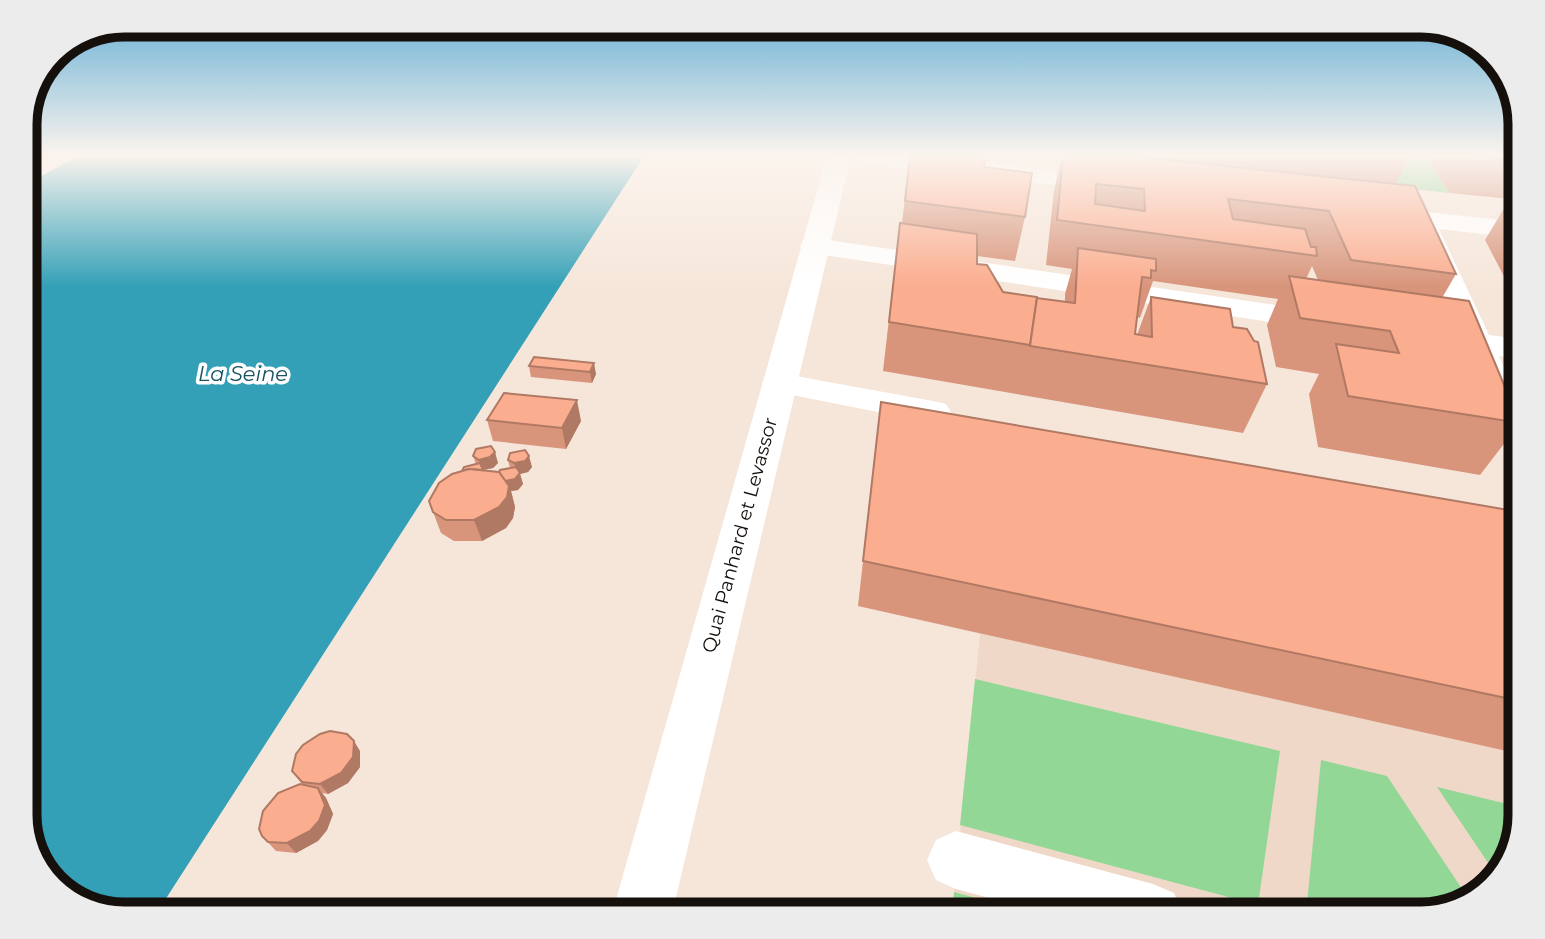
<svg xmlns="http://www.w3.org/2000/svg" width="1545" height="939" font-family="Montserrat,sans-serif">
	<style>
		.built { fill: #efd8c7 }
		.green { fill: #92d795 }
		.water { fill: #33a0b7 }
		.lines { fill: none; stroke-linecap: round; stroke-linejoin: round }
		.minor { fill: #fff; fill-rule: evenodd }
		.major { fill: #fff; fill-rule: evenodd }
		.wall { fill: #d8957b; fill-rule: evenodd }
		.shaded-wall { fill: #b07964 }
		.building { fill: #fbad8f; stroke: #b07964; stroke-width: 2; fill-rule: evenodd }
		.labels { text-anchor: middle; stroke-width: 7; stroke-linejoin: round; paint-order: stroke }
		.street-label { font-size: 19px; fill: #15100c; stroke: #fff }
		.water-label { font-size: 21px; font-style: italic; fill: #185360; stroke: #fff }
		.rim { fill: none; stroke: #15100c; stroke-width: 9 }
	</style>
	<rect width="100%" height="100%" fill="#f6e6da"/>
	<path class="built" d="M876 446 1520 565V816L1507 865 1471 901 1422 914H952L980 634 858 606Z"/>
	<g class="green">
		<path d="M1376 156H1425L1450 193 1394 187Z"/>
		<path d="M975 679 1280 751 1258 905 960 825Z"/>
		<path d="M1321 760 1387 776 1470 901 1422 914H1306Z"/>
		<path d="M1437 787 1520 807C1520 829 1512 860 1497 876Z"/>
		<path d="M954 892 1035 914H952Z"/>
	</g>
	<path class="water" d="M78 156H644L156 914H123L74 901 38 865 25 822V185Z"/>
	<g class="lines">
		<g class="minor">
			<path d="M851 156H924L1108 177 1117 179 1120 184 1117 189 1108 191 863 163 855 161Z"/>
			<path d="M1380 207 1520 222V238L1439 229 1489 335 1520 339V359L1499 356 1520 402V453L1507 450 1501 441 1464 351 1425 344 1420 337 1425 330 1436 327 1455 330 1415 234 1422 227 1371 221 1367 215 1371 209Z"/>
			<path d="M814 238 1324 312 1335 314 1340 321 1335 328 1324 330 804 252 800 246 804 240Z"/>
			<path d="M779 373 933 401 946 404 951 412 946 420 933 423 767 390 762 383 767 376Z"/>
			<path d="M956 831 1153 884 1174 893 1183 914H1048L956 889 936 880 927 860 936 840Z"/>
		</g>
		<path class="major" d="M827 156H851L672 914H612Z"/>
	</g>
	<g class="wall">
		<path d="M910 156 985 167 1025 217 1015 261 977 256V264L1003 292 1037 298 1065 302V294L1072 269 1046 265 1054 190 1062 156H1410L1396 184 1456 274 1442 298 1520 423 1480 475 1318 447 1309 394 1319 374 1276 367 1267 325 1278 299 1153 281 1140 318 1137 317 1135 334 1137 335 1151 297 1233 327 1267 384 1243 433 883 371 900 223H902ZM1312 266 1318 280 1306 279Z"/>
		<path d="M1425 156H1520V200L1450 193Z"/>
		<path d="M1509 200 1520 202V307L1485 240Z"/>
		<path d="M534 357 596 374 592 383 531 377 529 366Z"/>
		<path d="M881 402 1520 512V754L858 606Z"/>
		<path d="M487 420 581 421 566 449 493 441Z"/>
		<path d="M473 456 498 463 493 468 484 470 499 472 510 468 508 460 532 467 528 472 520 474 523 484 518 490 511 491 515 507 513 518 506 528 482 541H454L441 533 433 512 462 471 476 464Z"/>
		<path d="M360 751V767L348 783 328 794 322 793 326 798 333 814 327 830 318 841 296 853 276 851 262 836 303 785 292 771Z"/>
	</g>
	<g class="shaded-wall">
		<path d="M25 156H51L25 170Z"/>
		<path d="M594 363 596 374 592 383 590 372Z"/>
		<path d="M577 400 581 421 566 449 562 428Z"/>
		<path d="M495 452 498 463 493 468 483 470 479 460Z"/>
		<path d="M529 456 532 467 528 472 520 474 523 484 518 490 511 491 515 507 513 518 506 528 482 541 474 520 504 481 517 474 514 463Z"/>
		<path d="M354 741 360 751V767L348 783 328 794 320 784Z"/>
		<path d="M318 788 326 798 333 814 327 830 318 841 296 853 287 843Z"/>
	</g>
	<g class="building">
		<path d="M910 156H986L984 167 1032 173 1025 217 905 201Z"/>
		<path d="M1063 156H1131L1415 186 1456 274 1351 260 1329 211 1228 199 1233 219 1305 229 1311 247H1316L1317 256 1057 220ZM1096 184 1144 189 1145 211 1095 204Z"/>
		<path d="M1475 156H1520V160Z"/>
		<path d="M1509 200 1520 202V219Z"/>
		<path d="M900 223 977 234V264L987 265 1003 292 1037 297 1030 345 889 322Z"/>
		<path d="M1078 248 1156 259V271L1151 270V278L1142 277 1135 334 1152 337 1151 297 1230 309 1233 327 1247 329 1254 341 1258 342 1267 384 1030 346 1037 298 1075 303Z"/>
		<path d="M1289 276 1469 301 1520 423 1348 396 1336 344 1399 353 1390 331 1300 318Z"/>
		<path d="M534 357 594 363 590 372 529 366Z"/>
		<path d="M504 393 577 400 562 428 487 420Z"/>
		<path d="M881 402 1520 512V701L863 561Z"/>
		<path d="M491 446 495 452 490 457 479 460 473 456 476 449Z"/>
		<path d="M525 450 529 456 525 461 514 463 508 460 510 453Z"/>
		<path d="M480 463 483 470 469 469 462 471 464 467Z"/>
		<path d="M516 467 520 473 515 479 505 481 499 472 500 470Z"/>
		<path d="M469 469 499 472 509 486 507 497 499 507 474 520H446L433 512 429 501 439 483 452 474Z"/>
		<path d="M330 731 347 734 354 741 353 757 341 773 320 784 302 782 292 771 296 754 303 745 320 734Z"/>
		<path d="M300 784 318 788 325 805 319 821 310 831 287 843 268 842 262 836 259 829 263 811 278 793Z"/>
	</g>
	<linearGradient id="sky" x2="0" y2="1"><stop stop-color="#5facd4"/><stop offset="0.54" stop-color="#fbf4ee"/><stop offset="1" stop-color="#fbf4ee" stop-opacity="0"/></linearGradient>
	<rect width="1545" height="287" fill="url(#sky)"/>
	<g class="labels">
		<g class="street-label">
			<text transform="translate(739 535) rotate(-75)" y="7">Quai Panhard et Levassor</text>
		</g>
		<g class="water-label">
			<text x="243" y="381">La Seine</text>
		</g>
	</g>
	<path d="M0 0H1545V939H0ZM124 37H1421A87 87 0 0 1 1508 124V815A87 87 0 0 1 1421 902H124A87 87 0 0 1 37 815V124A87 87 0 0 1 124 37Z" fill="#ececec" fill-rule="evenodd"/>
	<path class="rim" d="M124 37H1421A87 87 0 0 1 1508 124V815A87 87 0 0 1 1421 902H124A87 87 0 0 1 37 815V124A87 87 0 0 1 124 37Z"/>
</svg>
